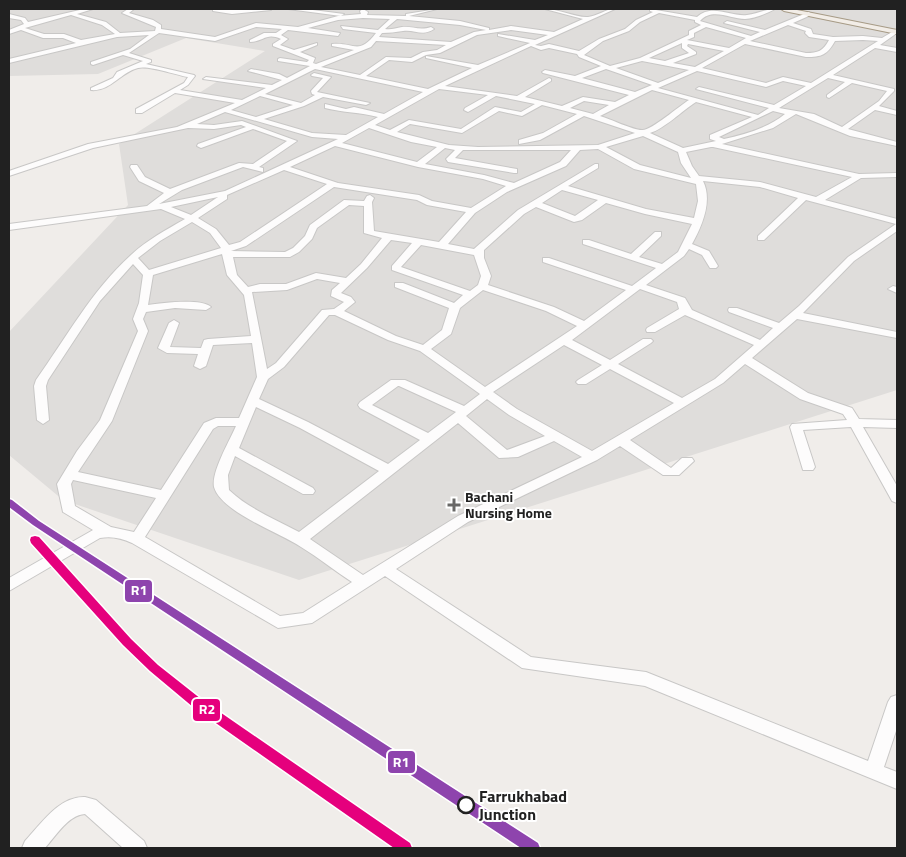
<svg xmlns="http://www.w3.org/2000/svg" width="906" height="857" font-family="'Titillium Web',sans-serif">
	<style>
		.residential { fill: #dfdddb }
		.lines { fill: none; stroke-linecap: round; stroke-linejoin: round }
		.minor-casing { stroke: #c8c7c6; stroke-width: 2 }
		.major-casing { stroke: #a79b86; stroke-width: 2 }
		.minor { fill: #fdfcfc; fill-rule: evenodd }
		.major { fill: #f2ede7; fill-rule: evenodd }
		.rail-1-casing { stroke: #fff; stroke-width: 3 }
		.rail-2-casing { stroke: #fff; stroke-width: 3 }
		.rail-1 { fill: #8e44ad; fill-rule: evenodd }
		.rail-2 { fill: #e5007d; fill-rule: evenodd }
		.poi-dot { fill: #696867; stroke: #fff; stroke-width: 2 }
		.stop-dot { fill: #fff; stroke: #212121; stroke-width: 2.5 }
		.labels { text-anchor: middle; stroke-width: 4; stroke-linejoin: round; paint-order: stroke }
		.poi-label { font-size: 14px; font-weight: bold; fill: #212121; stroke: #fff; text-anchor: start }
		.near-stop-label { font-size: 16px; font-weight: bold; fill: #212121; stroke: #fff; text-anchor: start }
		.line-badge { stroke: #fff; stroke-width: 2 }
		.badge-label { font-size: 14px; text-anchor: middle; font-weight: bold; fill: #fff }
	</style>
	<rect width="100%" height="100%" fill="#f0edea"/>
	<path class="residential" d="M9 9H897V390L299 580 63 500 9 455V332L128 205 119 144 265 51 186 38 98 74 9 76Z"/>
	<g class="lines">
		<g class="minor-casing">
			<g id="minor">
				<path d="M84 9H93L77 14 106 22 120 33 155 31 156 27 122 13 128 9H134L129 13 153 20 161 25V29L215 37 256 23 298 27 338 16 361 14 360 11 363 9 368 12 367 15 406 16V14L437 9 409 16 460 21 489 28V30L511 26 554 32 583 19 545 9C559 9 577 18 588 17 598 16 605 9 615 9L535 45 541 46 549 44 579 51 599 39 625 29 636 20 653 12 650 11V9L697 17C712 3 731 17 747 15 757 14 765 9 775 9 768 13 754 19 745 19 731 19 712 7 700 21L751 36 760 32 724 23 727 21 765 30 809 12 811 15 793 23 811 29 813 34 833 37 863 36 882 38 897 29V33L880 45 897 48V52L875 48 833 75 894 89V91L879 106 897 111V115L875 110 848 129 897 142V146L850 136 796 114 773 128 722 144 859 174 897 173V177L861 178 825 200 897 219V231L854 261 803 313 897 332V338L797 319 752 358 808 393 852 408 859 419 897 420V428L863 427 897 486V503L892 501 851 427 803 430 815 467 813 470H803L790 427 792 424 847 420 843 414 800 399 745 364 723 383 630 440 671 468 682 458H692L694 461 679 475H663L620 446 597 460 468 522 396 569 531 657 646 672 868 761 888 702 891 697 897 695V728L884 767 897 772V789L645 686 522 668 385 576 312 623 278 628 132 543C121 538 112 536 100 538L9 591V578L93 530 63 512 57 484 77 451 100 420 138 331 133 319 139 303 143 275 133 264 100 301 48 380 46 386 49 420 43 424 37 420 34 386 36 380C66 338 92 290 131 255 147 240 166 230 185 219L161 209 9 230V224L147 206 164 193 139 181 130 167 131 165H137L145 177 170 189 239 163 253 164 287 141 253 129 201 148 197 146 198 144 246 127 241 125 214 129 188 128 93 148 9 176V171L88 144 177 127 235 103 175 93 142 113H136V109L184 83 188 77C176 75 148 65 138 68 121 72 110 92 91 90V88L113 78 117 72 143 61 123 55 93 65 91 64V62L130 49 149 35 117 37 9 63V59L76 43 63 38H43L21 30 9 34V30L24 24 21 20 9 18V14L25 18 28 22ZM659 13 695 20V22L701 25 689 31V35L640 58 610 66 584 55 603 41 629 31 640 22ZM71 15 102 25 115 34 81 40 64 34H44L25 28ZM363 18 390 19 378 30 341 26 343 29 376 33C358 56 355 42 332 44V46L354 50 316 64 313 63 315 58 300 52 317 45V43L294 50 280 45 288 39 281 35 288 30 338 36 340 33 308 28 338 20ZM397 19 460 25 486 30 474 32 451 42 379 37 382 33C390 33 395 32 403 31 414 29 423 37 434 29L431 27C420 31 412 26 402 27 395 28 392 30 385 29ZM788 25 806 31 805 33 809 37 829 40C823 51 818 53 806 53L750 41ZM256 27 282 29 276 33H264L250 40V42C263 42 266 32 281 39L273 44V46L309 60 307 62 280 58 278 59V61L310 66 287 78 279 74 251 69 248 71 282 80 272 85 206 77 203 79 266 88 242 100 180 90 188 85 195 76 194 75 146 64 151 62V60L129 53 159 33 215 41ZM706 27 746 38 729 48 687 40 694 37V33ZM511 30 548 35 535 40 498 34V36L530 43 478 65 426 56V58L472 68 428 89 366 76 389 60 412 62 426 55 440 53 477 35ZM863 40 878 41 811 83 783 77 766 83 702 68 745 44 806 57C822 57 827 55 835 41ZM376 41 446 45 437 50 423 52 411 58 386 57 360 75 321 67 371 47ZM682 43V48L689 53 665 61 649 58ZM688 44 724 51 695 67 673 63 696 54V52L687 46ZM531 46 541 50 549 48 577 54 579 57 601 66 575 76 545 70 542 72 543 73 629 95 615 102 583 97 562 106 525 97 551 81V79L549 78 517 96 445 86ZM642 61 689 70 658 83 616 68ZM315 69 423 92 384 114 354 107 346 109 325 104V108C344 113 360 112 378 117L346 135 312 133 264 119 304 106 323 97 366 105 370 103 317 92 331 77 314 73 311 75 312 76 323 78 311 91 312 94 315 95 301 103 265 94ZM606 69 609 70 652 85 635 92 582 78ZM697 71 766 87 783 81 806 86 774 105 699 87 696 89 769 108 758 115 658 88ZM828 78 845 82 827 95V97L829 98 852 83 887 91 879 101 842 127 814 114 779 108ZM439 89 488 95 465 108 464 110 468 112 496 96 535 104 521 112 495 107 461 129 409 120 390 130 375 125ZM652 90 689 100C679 106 651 131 642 130 632 130 611 119 600 116ZM260 96 293 105 256 117 231 110ZM584 101 609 105 593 114 570 108ZM696 102 752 117 710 135V139L716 141 683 148 650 133C664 129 682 111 696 102ZM542 105 577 114 543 133 519 140V144L540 140 584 116 635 133 598 145 478 147 449 145 397 132 410 124 462 133 499 111 522 116ZM773 111 785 114C768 128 745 134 724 139L719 137ZM225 112 312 137 338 139 225 191 159 204 182 190 243 167 263 172V168L259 167 297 141 242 121 214 125 197 124ZM369 128 411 142 437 147 417 162 342 143ZM643 136 678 152 681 163 691 178 640 165 606 147ZM335 146 418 167 483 179 506 186 471 208 432 201 419 195 338 183 290 167ZM711 147H713L852 177 816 197 760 182 699 176 692 166 686 152ZM445 148 455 150 446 159 448 162 514 173H517V169L455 158 463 150H571L560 162 514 183 484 175 425 164ZM598 149 634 169 696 184 698 201 694 218 646 209 568 186 598 168V164H595L518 210 474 249 448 244 475 213 507 192 566 166 580 150ZM284 170 327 184 240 242 229 245 216 229 198 218 227 199V195ZM703 181 760 187 798 198 758 236V240H764L806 200 896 224 848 257 799 306 779 323 737 308H729L728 310 729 312 773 328 760 340 692 310 685 298 646 285 684 256 689 249 702 255 710 268H716L718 266 709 251 692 244C702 226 713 201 703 181ZM334 187 417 200 427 205 466 212 439 242 374 231 372 202 374 198 370 195 367 196 364 201 344 200 310 225 305 236 293 248 285 252 231 251 246 246ZM562 190 598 200 575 216 542 203ZM218 197 191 215 171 207ZM606 203 645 214 692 224 678 252 662 264 639 257 661 236V232H655L631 254 589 240H583V244L656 268 632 286 549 258H543V262L626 290 584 321 554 307 488 285 491 276 484 258V250L524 214 536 207 574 222 582 220ZM349 205 364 206V233L382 238 361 264 346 278 316 273 286 284H260L248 287 237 275 233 257H290L299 252 312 239 317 228ZM192 222 210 233 221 248 149 270 138 258 160 241ZM391 240 412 243 392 266V270L463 295 454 303 403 283H395V287L449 308 442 330 423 345 396 336 344 311 355 302 351 297 341 293 367 268ZM421 245 474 255 481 276 478 285 470 291 401 267ZM222 254 227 275 244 295 251 336 208 339 204 340 201 348 170 347 179 323 174 320 169 323 158 348 167 353 198 354 194 366 200 369 206 366 213 345 252 343 257 377 239 418H216L204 423 161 490 78 472 112 421 148 331 143 319 146 312 175 308 206 310 211 307C201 298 162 303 148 305L153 275ZM317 279 340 283 332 290 331 296 344 302 334 309 322 310 276 363 267 369 252 292 287 290ZM640 289 677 302 679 309 647 328 646 330 647 332H655L685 315 754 345 715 379 682 398 618 364 651 343 653 341 651 339H643L610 360 572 340ZM483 290 546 311 577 326 485 387 431 349 451 334 460 308ZM329 315H335L388 340 420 351 480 394 464 406 405 380H391L360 402 358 405 360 408 420 440 388 464 308 422 259 399 268 379 284 367ZM564 345 602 365 578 380 576 382 578 384H586L610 369 674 403 592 451 517 409 493 392ZM398 386H399L456 412 428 433 372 405ZM487 399 509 415 545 436 507 450 466 416ZM256 407 300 428 379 471 299 532C275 519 249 509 229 490L228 475 235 456 303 494H313L315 491 313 488 239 448ZM458 423 499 458 518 457 554 441 582 457 458 516 363 575 310 539ZM218 426H236C230 440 211 472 214 487 221 512 280 533 301 547 319 558 335 571 352 582L303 613 280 616 145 537 213 429ZM73 480 156 498 134 532 111 527 75 506 71 484Z"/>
				<path d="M213 9 232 10 270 9 271 10 232 14 213 11Z"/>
				<path d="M288 9H305L344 14 341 16Z"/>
				<path d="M893 286 897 287V293L888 289Z"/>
				<path d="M85 797 96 800 144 841 147 848H123L85 814C68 815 55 837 45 848H22L25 841C41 824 59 796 85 797Z"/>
			</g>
		</g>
		<g class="major-casing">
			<path id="major" d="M781 9H792L897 30V34L784 11Z"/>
		</g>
		<use href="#minor" class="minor"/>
		<use href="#major" class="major"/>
		<g class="rail-1-casing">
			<path id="rail-1" d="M9 499 12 500 39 521 538 843 540 848H521L33 525 9 507Z"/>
		</g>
		<g class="rail-2-casing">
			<path id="rail-2" d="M35 536 39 537 131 639 158 665 201 699 410 843 412 848H394L193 707 150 671 123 645 31 543 30 540 31 537Z"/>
		</g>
		<use href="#rail-1" class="rail-1"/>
		<use href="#rail-2" class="rail-2"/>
	</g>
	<path class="poi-dot" d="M451.5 497.5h5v5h5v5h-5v5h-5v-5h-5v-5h5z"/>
	<circle class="stop-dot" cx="466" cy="805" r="8"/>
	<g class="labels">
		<g class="poi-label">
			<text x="465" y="502">Bachani<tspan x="465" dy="16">Nursing Home</tspan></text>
		</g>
		<g class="near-stop-label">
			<text x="479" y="802">Farrukhabad<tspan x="479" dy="18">Junction</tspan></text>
		</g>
	</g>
	<g class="line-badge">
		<rect x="124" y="579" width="29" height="24" rx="5" fill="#8e44ad"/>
		<rect x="192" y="698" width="29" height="24" rx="5" fill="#e5007d"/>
		<rect x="387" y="750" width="29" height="24" rx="5" fill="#8e44ad"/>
	</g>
	<g class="badge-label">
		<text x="139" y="595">R1</text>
		<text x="207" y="714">R2</text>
		<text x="401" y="767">R1</text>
	</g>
	<rect width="906" height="857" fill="none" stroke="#212121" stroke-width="20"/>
</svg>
